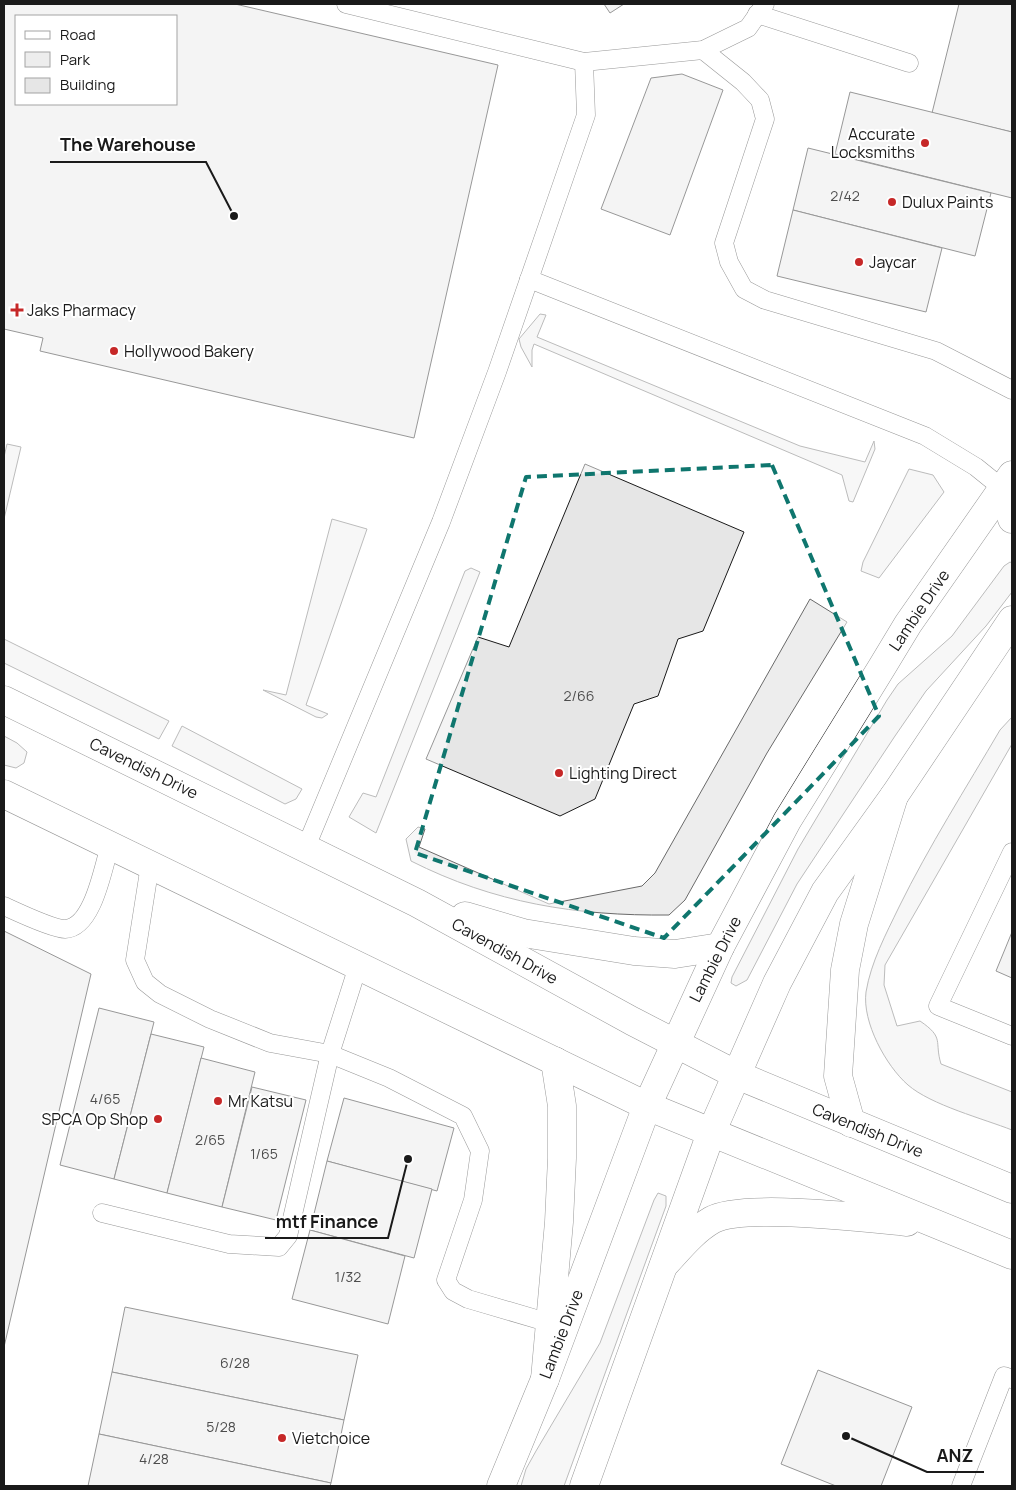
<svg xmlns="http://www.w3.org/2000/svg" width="1016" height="1490" font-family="Manrope,sans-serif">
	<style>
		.green { fill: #ededed; stroke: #6a6a6a }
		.building { fill: #e6e6e6; stroke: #1a1a1a; fill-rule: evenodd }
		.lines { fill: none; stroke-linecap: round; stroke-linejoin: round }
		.service-casing { stroke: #1a1a1a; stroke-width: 19 }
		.secondary-casing { stroke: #1a1a1a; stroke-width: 29 }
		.primary-casing { stroke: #1a1a1a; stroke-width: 29 }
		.service { stroke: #fff; stroke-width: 18 }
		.secondary { stroke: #fff; stroke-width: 28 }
		.primary { stroke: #fff; stroke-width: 28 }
		.marked { fill: none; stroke: #0f766e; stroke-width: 4; stroke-dasharray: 10 6; stroke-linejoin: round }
		.poi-dot { fill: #c62828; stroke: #fff; stroke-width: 2 }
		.labels { text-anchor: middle; stroke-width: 4; stroke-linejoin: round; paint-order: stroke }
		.number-label { font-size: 14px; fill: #4d4d4d }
		.poi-label { font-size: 16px; fill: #1a1a1a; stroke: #fff; text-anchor: start }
		.street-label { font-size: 16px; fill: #1a1a1a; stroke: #fff }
		.leader { fill: none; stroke: #1a1a1a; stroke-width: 2 }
		.callout-dot { fill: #1a1a1a; stroke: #fff; stroke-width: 2 }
		.callout-label { font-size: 18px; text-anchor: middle; font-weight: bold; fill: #1a1a1a; stroke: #fff; stroke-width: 4; stroke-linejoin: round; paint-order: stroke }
	</style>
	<rect width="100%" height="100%" fill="#fff"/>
	<g class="green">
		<path d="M540 314 546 315 537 337 800 446 865 462 874 441 875 449 853 502 849 501 842 475 534 344 532 350V367L521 347 519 339Z"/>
		<path d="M7 444 21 447 4 519V457Z"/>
		<path d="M909 469 933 475 944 492 879 578 861 571 863 562Z"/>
		<path d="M332 519 367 529 306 705 328 714 322 718 316 717 263 690 286 695Z"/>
		<path d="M1010 562 1012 563V592L986 626 926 691 895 736 797 884 747 980 736 986 731 983 732 977 798 849 887 700 898 684 952 636 1004 566Z"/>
		<path d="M471 568 480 572 376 833 349 817 363 793 376 797 465 571Z"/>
		<path d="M810 599 847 622 767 753 685 900 669 915C576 916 494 903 411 861L406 839 418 827 425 829 419 847 549 904 642 886 655 873Z"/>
		<path d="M4 639 169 721 159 739 4 663Z"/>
		<path d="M1012 717V744L885 965 884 985 897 1026 920 1021C945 1038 934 1041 941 1064L1012 1092V1130C984 1119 931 1105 908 1085 886 1066 862 1022 866 992 871 962 886 934 899 907 929 846 966 788 1000 730Z"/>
		<path d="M182 726 302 789 296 799 285 804 172 746Z"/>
		<path d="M4 736 17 743 27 752 24 763 16 768 4 765Z"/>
		<path d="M658 1193 666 1196V1206L564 1486H521L526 1469 536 1451 600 1343 654 1200Z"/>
	</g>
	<g class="building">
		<path d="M4 4H235L498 65 414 438 40 351 43 338 4 329ZM16 16H176V104H16Z"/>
		<path d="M604 4H624L610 13Z"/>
		<path d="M959 4H1012V132L932 113Z"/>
		<path d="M682 74 723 90 670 235 601 209 651 78Z"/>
		<path d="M850 92 1012 132V198L835 154Z"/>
		<path d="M808 148 991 193 975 256 793 210Z"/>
		<path d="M793 210 942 248 926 312 777 276Z"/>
		<path d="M585 464 744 532 703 631 678 639 658 696 634 704 595 799 560 816 426 759 478 637 509 647Z"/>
		<path d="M4 931 91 974 4 1347Z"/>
		<path d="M1012 932V978L996 971Z"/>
		<path d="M99 1008 154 1022 114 1179 60 1165Z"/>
		<path d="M151 1034 204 1047 167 1193 114 1179Z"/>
		<path d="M201 1058 255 1072 222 1207 167 1193Z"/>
		<path d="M252 1087 306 1100 276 1220 222 1207Z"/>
		<path d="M344 1098 454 1128 437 1191 327 1161Z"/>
		<path d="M327 1161 432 1189 414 1258 310 1230Z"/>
		<path d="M310 1230 405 1256 388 1324 292 1299Z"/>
		<path d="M125 1307 358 1355 344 1420 112 1372Z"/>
		<path d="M818 1370 912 1407 881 1486H836L781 1464Z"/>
		<path d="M112 1372 344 1420 331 1483 99 1434Z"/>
		<path d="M99 1434 331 1483 330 1486H88Z"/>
	</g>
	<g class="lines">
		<g class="service-casing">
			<g id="service">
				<path d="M346 4 584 62 703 50 748 28 765 4"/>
				<path d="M757 14 909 63"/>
				<path d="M703 50 743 82 760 100 765 119 724 243 729 262 744 289 765 300 936 351 1012 390"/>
				<path d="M529 279 925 436 976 467 1002 488"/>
				<path d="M306 847 441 522 497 372 586 115 584 62"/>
				<path d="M1012 852 938 1006 1012 1036"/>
				<path d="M150 865 135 960 145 982 160 994 210 1019 270 1043 330 1054 358 966"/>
				<path d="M4 906C17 912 53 929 65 929 93 928 103 868 110 845"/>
				<path d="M102 1213 229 1244 279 1247 288 1236 330 1054 389 1078 463 1116 480 1151 473 1200 446 1280 453 1291 468 1299 560 1326"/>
				<path d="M961 1486 1004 1376 1012 1379"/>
			</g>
		</g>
		<g class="secondary-casing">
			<g id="secondary">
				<path d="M1002 488 1012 519"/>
				<path d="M501 1486 545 1379 647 1106 720 947 787 821 882 667 908 624 1012 475"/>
				<path d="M584 1486 711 1133 777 983 825 892 894 796 1012 620"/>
			</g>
		</g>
		<g class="primary-casing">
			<g id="primary">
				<path d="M4 700 417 903 632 1021 737 1075 1012 1189"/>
				<path d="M4 794 647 1106 1012 1255"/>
				<path d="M465 916 523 933 634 951 675 954 720 947"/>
				<path d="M851 1123 838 1076 845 970 854 924 894 796"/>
				<path d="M664 1265C679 1249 693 1231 712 1220 742 1203 868 1218 907 1222"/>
				<path d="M545 1379 559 1222 562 1158V1106L555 1061"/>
			</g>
		</g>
		<use href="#service" class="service"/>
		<use href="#secondary" class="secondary"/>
		<use href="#primary" class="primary"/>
	</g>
	<path d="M0 0H1016V1490H0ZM772 465 879 716 664 938 415 853 526 477Z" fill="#fff" fill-opacity=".55" fill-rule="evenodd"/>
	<path class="marked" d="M772 465 879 716 664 938 415 853 526 477Z"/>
	<g class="poi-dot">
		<circle cx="925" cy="143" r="5"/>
		<circle cx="892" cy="202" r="5"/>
		<circle cx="859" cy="262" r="5"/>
		<path d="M14.5 302.5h5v5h5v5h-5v5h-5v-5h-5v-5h5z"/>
		<circle cx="114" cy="351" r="5"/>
		<circle cx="559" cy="773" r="5"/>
		<circle cx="218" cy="1101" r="5"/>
		<circle cx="158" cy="1119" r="5"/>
		<circle cx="282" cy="1438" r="5"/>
	</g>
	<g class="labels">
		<g class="number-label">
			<text x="845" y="201">2/42</text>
			<text x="579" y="701">2/66</text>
			<text x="105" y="1104">4/65</text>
			<text x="210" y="1145">2/65</text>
			<text x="264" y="1159">1/65</text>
			<text x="348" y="1282">1/32</text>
			<text x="235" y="1368">6/28</text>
			<text x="221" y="1432">5/28</text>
			<text x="154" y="1464">4/28</text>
		</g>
		<g class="poi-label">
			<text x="915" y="140" text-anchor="end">Accurate<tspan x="915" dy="18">Locksmiths</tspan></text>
			<text x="902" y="208">Dulux Paints</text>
			<text x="869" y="268">Jaycar</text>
			<text x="27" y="316">Jaks Pharmacy</text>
			<text x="124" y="357">Hollywood Bakery</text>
			<text x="569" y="779">Lighting Direct</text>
			<text x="228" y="1107">Mr Katsu</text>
			<text x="148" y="1125" text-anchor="end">SPCA Op Shop</text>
			<text x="292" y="1444">Vietchoice</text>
		</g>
		<g class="street-label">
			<text transform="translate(919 610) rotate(-56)" y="6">Lambie Drive</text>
			<text transform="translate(144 768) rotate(26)" y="6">Cavendish Drive</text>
			<text transform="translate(505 951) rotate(29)" y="6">Cavendish Drive</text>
			<text transform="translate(715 959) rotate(-63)" y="6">Lambie Drive</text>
			<text transform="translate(868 1130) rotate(22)" y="6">Cavendish Drive</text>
			<text transform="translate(561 1334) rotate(-69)" y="6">Lambie Drive</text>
		</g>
	</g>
	<path class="leader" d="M234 216L206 162H50M408 1159L388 1238H265M846 1436L927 1472H984"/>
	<g class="callout-dot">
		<circle cx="234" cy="216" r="5"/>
		<circle cx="408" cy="1159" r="5"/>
		<circle cx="846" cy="1436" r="5"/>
	</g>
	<g class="callout-label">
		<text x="128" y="151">The Warehouse</text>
		<text x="327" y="1228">mtf Finance</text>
		<text x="955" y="1462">ANZ</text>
	</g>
	<rect width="1016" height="1490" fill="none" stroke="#1a1a1a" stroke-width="10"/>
	<rect x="15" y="15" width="162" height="90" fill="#ffffff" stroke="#a3a3a3"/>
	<rect x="25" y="31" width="25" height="8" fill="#ffffff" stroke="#a3a3a3"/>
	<text x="60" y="40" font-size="15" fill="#1a1a1a">Road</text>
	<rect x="25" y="52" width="25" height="15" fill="#ededed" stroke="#a3a3a3"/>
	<text x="60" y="65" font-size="15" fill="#1a1a1a">Park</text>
	<rect x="25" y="78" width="25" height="15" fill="#e6e6e6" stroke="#a3a3a3"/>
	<text x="60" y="90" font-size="15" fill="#1a1a1a">Building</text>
</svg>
